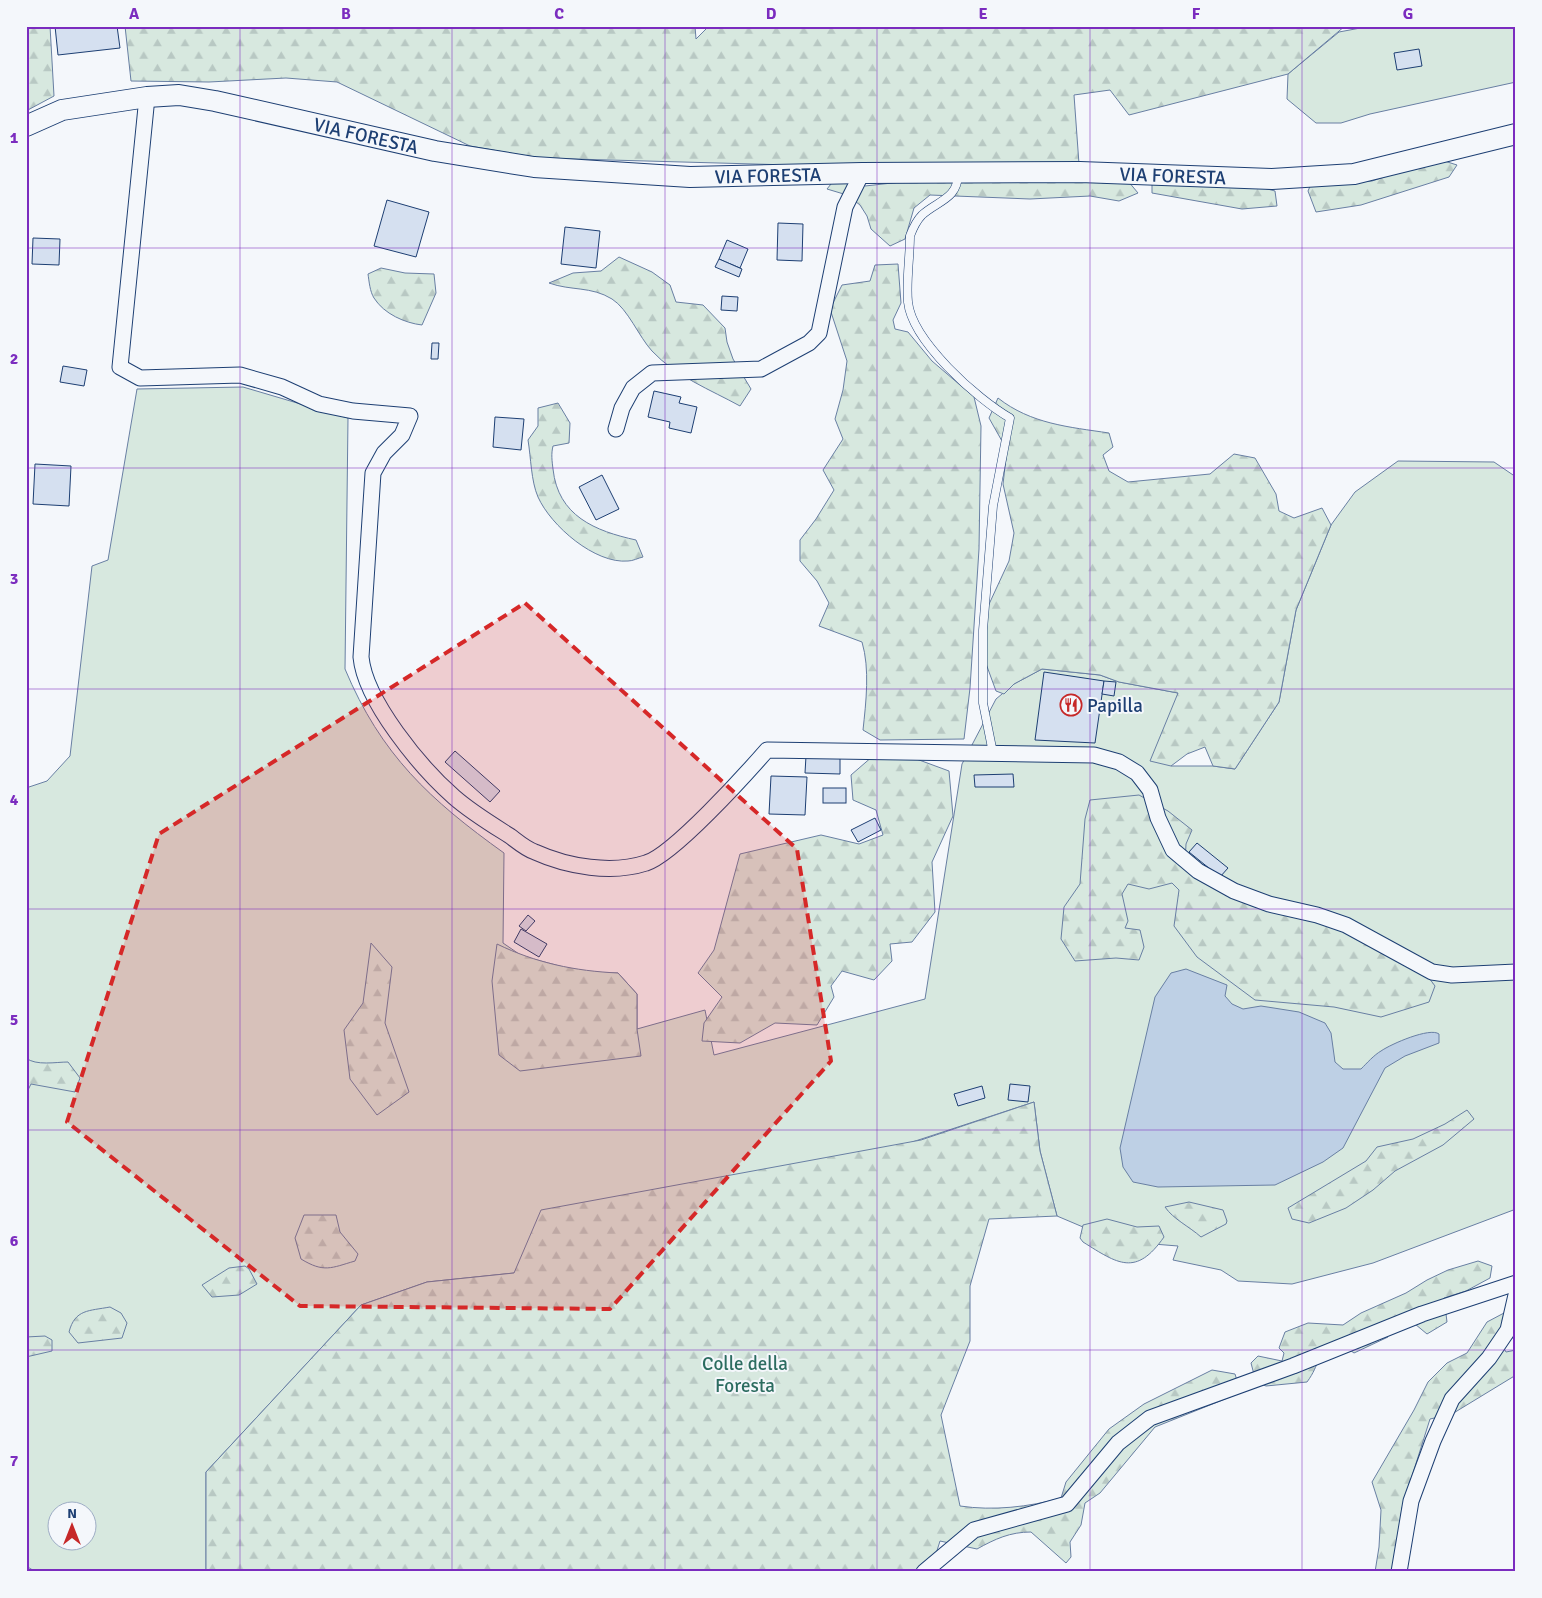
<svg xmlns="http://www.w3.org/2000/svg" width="1542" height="1598" font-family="Signika,sans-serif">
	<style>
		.grass { fill: #d7e8df; stroke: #687fa3; fill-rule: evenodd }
		.forest { fill: url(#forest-firs); stroke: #687fa3 }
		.water { fill: #bed0e5; stroke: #687fa3 }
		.building { fill: #d5e0f0; stroke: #1d3f73 }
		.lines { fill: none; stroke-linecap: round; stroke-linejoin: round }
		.service-casing { stroke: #1d3f73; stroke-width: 9 }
		.minor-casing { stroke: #1d3f73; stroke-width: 17 }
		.secondary-casing { stroke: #1d3f73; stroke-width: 22 }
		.service { stroke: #f4f7fb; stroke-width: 8 }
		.minor { stroke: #f4f7fb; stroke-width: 15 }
		.secondary { stroke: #f4f7fb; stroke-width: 20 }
		.marked { fill: #d62828; fill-opacity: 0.2; stroke: #d62828; stroke-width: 4; stroke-dasharray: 10 6; stroke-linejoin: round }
		.grid { fill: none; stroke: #7b2cbf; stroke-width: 1; stroke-opacity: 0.55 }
		.labels { text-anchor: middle; stroke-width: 4; stroke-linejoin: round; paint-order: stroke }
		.street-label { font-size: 19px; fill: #1d3f73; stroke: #f4f7fb }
		.poi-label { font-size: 19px; fill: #1d3f73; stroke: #f4f7fb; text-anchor: start }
		.park-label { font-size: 19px; fill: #2c6c60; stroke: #f4f7fb }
		.neatline { fill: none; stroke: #7b2cbf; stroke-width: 2 }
		.grid-label { font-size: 16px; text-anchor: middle; font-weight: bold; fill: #7b2cbf }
	</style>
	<defs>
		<pattern id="forest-firs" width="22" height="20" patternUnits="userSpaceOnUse" patternTransform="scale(1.25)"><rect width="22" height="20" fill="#d7e8df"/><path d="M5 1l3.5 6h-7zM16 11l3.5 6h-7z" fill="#b8c8c3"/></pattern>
	</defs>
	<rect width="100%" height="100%" fill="#f4f7fb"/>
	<g class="grass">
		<path d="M1371 26H1516V82L1370 114 1341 123H1316L1287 99 1288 74 1339 32Z"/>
		<path d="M243 387 348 418 345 669C381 755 430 800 504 853L503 943 522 956 582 972 618 973 637 994V1029L705 1010 714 1055 925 999 962 764 996 699 1014 684 1042 669 1100 675 1119 682 1178 693 1171 766H1213L1235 769 1279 702 1296 610 1331 525 1355 492 1398 461 1494 462 1516 477V1209L1373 1263 1292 1284 1238 1281 1221 1270 1173 1260 1178 1246 1116 1241 1057 1216 1040 1151 1034 1102 514 1273 427 1282 361 1305 206 1472V1572H36L26 1566V788L47 781 70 756 92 566 108 560 137 389ZM58 1510H88V1540H58Z"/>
	</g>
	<g class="forest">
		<path d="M26 26H50L54 96 26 111Z"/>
		<path d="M125 26H695L696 39 709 26H1345L1288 74 1129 115 1110 90 1074 95 1079 164 826 166 538 158 470 146 337 82 286 78 209 82 131 81Z"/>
		<path d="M1438 159 1457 165 1449 177 1361 205 1316 212 1308 191 1311 184 1372 181Z"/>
		<path d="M1123 175 1138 193 1119 201 1090 196 1030 199 930 195 914 208 905 239 890 246 871 229 867 216 860 205 847 195 827 189 835 179 859 180 865 186 901 182Z"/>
		<path d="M1152 180 1252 185 1275 191 1277 206 1242 209 1152 193Z"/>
		<path d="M619 257 652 272 670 285 676 302 703 305 725 328 727 342 733 359 751 389 740 406C711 390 675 376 652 351 639 337 628 309 612 299 591 286 571 291 549 283L573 273 601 271Z"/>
		<path d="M898 264 901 303 893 320 895 329 908 332 932 361 974 397 981 426 979 549 970 688 964 739 880 740 863 730C866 702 870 669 862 642L819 626 829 603 817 581 800 561V540L816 519 834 490 823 470 843 439 835 419 843 390 847 361 830 309 842 285 870 281 875 265Z"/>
		<path d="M381 268 405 273 434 274 436 293 422 325C405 323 384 314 374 298 370 292 369 281 368 274Z"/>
		<path d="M998 398C1031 424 1069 427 1109 433L1113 447 1103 455 1109 471 1128 482 1210 474 1234 454 1255 458 1276 494 1279 511 1294 518 1322 508 1331 525 1296 610 1279 702 1235 769 1213 766 1205 747 1187 754 1171 766 1150 761 1178 693 1119 682 1100 675 1042 669 1014 684 1004 694 996 691 985 661 984 615 1009 561 1014 533 1003 484 1007 450 989 418Z"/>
		<path d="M558 403 570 423 569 443 553 446C551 454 552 461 553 469 558 516 595 531 636 540L643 557C638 558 633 561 628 561 595 564 551 526 538 497 531 481 531 458 528 440L538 426V408Z"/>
		<path d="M873 756 911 757 949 771 953 816 932 862 935 912 912 942 890 944 892 961 874 980 842 971 831 986 834 997 817 1025 775 1023 740 1043 702 1041 704 1023 722 997 698 973 714 950 740 854 821 835 859 844 883 835 876 810 853 800 851 775Z"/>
		<path d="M1139 795 1168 811 1192 830 1186 844 1185 865 1309 914 1423 970 1435 986 1429 1002 1381 1017 1334 1007 1255 1000 1197 957 1174 926 1179 890 1172 883 1149 889 1128 884 1122 894 1128 921 1125 928 1140 930 1144 947 1139 960 1116 958 1075 961 1061 939 1064 907 1080 884 1085 819 1090 800Z"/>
		<path d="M371 943 392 967 385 1023 409 1092 377 1115 350 1079 344 1030 363 1003Z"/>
		<path d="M497 944C536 963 575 971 618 973L637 994V1029L641 1056 520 1071 499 1055 492 981Z"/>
		<path d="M26 1058C36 1066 56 1062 68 1062L80 1078 75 1092 31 1084 26 1094Z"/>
		<path d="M1034 1102 1040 1151 1057 1216 989 1219 970 1286V1341L941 1415 960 1506C993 1511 1029 1507 1061 1498L1066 1482 1109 1429 1144 1404 1212 1370 1235 1374 1239 1387 1235 1395 1155 1427 1100 1493 1085 1503 1081 1525 1070 1542 1071 1557 1066 1563 1031 1532C1010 1532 995 1539 977 1549L940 1541 935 1557 936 1572H206V1472L361 1305 427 1282 514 1273 541 1210 921 1140Z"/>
		<path d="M1467 1110 1474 1119 1443 1145 1395 1171 1373 1190 1346 1208 1309 1223 1292 1219 1288 1208 1366 1161 1377 1147 1413 1139 1445 1124Z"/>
		<path d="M1189 1202 1223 1210 1227 1221 1226 1224 1201 1237C1190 1227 1173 1219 1165 1207Z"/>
		<path d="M304 1215H336L340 1232 358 1254 355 1261C331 1268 324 1273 301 1259L295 1238Z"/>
		<path d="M1107 1219 1137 1227 1159 1226 1164 1237C1136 1277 1118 1264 1083 1242L1080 1238 1083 1225Z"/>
		<path d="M1478 1261 1492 1266 1490 1278 1466 1291 1444 1298 1447 1322 1427 1334 1409 1319 1379 1327 1388 1337 1354 1353 1336 1340C1314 1357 1321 1363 1307 1382L1266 1386 1256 1382 1251 1363 1258 1356 1282 1361 1284 1353 1279 1348 1285 1332 1308 1323 1343 1325 1361 1313 1406 1293 1427 1280 1448 1270Z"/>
		<path d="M245 1266 249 1269 257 1284 239 1295 212 1297 202 1285 229 1268Z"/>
		<path d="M110 1307 121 1313 127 1323 122 1338 78 1343 69 1332C75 1309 89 1311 110 1307Z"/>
		<path d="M1504 1313 1516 1318 1514 1337 1502 1345 1506 1352 1516 1350V1375L1452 1414 1430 1419 1402 1508 1394 1572H1375L1379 1547 1381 1510 1372 1482 1414 1410 1428 1382 1447 1363 1467 1353 1487 1322Z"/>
		<path d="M45 1336 52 1340V1351L26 1357V1337Z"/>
	</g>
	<path class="water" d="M1186 969 1227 985 1225 996 1232 1004 1243 1009 1261 1006 1299 1012 1325 1023 1331 1033 1335 1062 1343 1069H1361C1367 1063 1374 1055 1381 1051 1391 1044 1430 1027 1439 1034V1043L1405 1056 1385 1068 1343 1148 1323 1162 1275 1185 1158 1187 1133 1182 1123 1167 1120 1148 1155 997 1171 973Z"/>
	<g class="building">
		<path d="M55 26H117L120 48 58 55Z"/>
		<path d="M1419 49 1422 66 1397 70 1394 53Z"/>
		<path d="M387 200 429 212 416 257 374 246Z"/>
		<path d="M778 223 803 224 802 261 777 260Z"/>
		<path d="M565 227 600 231 596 268 561 264Z"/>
		<path d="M33 238 60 239 59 265 32 264Z"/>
		<path d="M727 240 748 249 740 268 719 259Z"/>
		<path d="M719 259 742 269 739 277 715 267Z"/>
		<path d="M722 296 738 297 737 311 721 310Z"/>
		<path d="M432 343H439L438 359H431Z"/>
		<path d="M63 366 87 370 84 386 60 382Z"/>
		<path d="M654 391 681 397 679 403 697 407 691 433 669 428 670 422 648 417Z"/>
		<path d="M495 417 524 419 521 450 493 447Z"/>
		<path d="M35 464 71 466 69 506 33 504Z"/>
		<path d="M602 475 619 509 596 520 579 487Z"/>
		<path d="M1044 672 1104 681 1095 743 1035 740Z"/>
		<path d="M1104 681 1116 682 1114 696 1102 694Z"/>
		<path d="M455 751 500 791 490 802 445 762Z"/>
		<path d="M806 756 840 757V774L805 773Z"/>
		<path d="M1013 774 1014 787H975L974 775Z"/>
		<path d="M771 776 807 777 805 815 769 814Z"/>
		<rect x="823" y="788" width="23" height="15"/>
		<path d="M875 818 881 830 858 842 851 830Z"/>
		<path d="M1197 843 1228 868 1220 877 1189 852Z"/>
		<path d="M528 915 535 921 526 931 519 926Z"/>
		<path d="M521 929 547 944 539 957 514 942Z"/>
		<path d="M1010 1084 1030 1086 1028 1102 1008 1100Z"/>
		<path d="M982 1086 985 1098 958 1106 954 1094Z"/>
	</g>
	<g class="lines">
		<g class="service-casing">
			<path id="service" d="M958 174C958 199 937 201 922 215 916 221 913 228 910 236 910 257 906 281 908 302 912 341 977 399 1010 418L993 506 983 630V703L993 753"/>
		</g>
		<g class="minor-casing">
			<g id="minor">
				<path d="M147 97 120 367 140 378 240 375 282 387 319 404 353 411 410 416 402 435 384 453 373 473 361 657C365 701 421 768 454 797 471 812 491 824 510 836 518 842 526 849 535 852 568 867 612 874 646 863 673 855 746 774 767 750L1094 755 1119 762 1137 773 1150 790 1158 818 1173 850 1198 871 1234 891 1269 904 1317 915 1346 925 1432 972 1452 975 1516 972"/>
				<path d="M616 429 622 408 633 388 652 373 761 369 809 343 819 333 845 207 862 173"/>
				<path d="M924 1572 974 1530 1067 1504 1118 1443 1150 1418 1293 1366 1422 1314 1516 1283"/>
				<path d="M1399 1572 1411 1501 1433 1441 1452 1399 1489 1358 1508 1330 1516 1295"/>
			</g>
		</g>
		<g class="secondary-casing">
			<g id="secondary">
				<path id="s1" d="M26 126 62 110 147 97 179 95 215 101 435 151 534 167 690 177 862 173 1080 172 1272 179 1354 174 1516 134"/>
			</g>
		</g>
		<use href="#service" class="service"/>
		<use href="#minor" class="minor"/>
		<use href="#secondary" class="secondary"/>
	</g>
	<path class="marked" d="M525 603 797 849 831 1061 610 1309 300 1306 67 1122 159 834Z"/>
	<path class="grid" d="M240 26V1572M452 26V1572M665 26V1572M877 26V1572M1090 26V1572M1302 26V1572M26 248H1516M26 468H1516M26 689H1516M26 909H1516M26 1130H1516M26 1350H1516"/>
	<defs>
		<g id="restaurant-ring" transform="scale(1.125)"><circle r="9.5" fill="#f4f7fb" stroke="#c62828" stroke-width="1.5"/><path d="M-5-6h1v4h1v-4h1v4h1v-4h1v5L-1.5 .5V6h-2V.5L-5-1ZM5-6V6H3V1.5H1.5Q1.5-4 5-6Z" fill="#c62828"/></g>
	</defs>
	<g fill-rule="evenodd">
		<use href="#restaurant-ring" x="1071" y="705"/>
	</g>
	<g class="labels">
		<g class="street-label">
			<text dy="7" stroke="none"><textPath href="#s1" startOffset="349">VIA FORESTA</textPath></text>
			<text dy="7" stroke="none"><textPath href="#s1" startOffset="754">VIA FORESTA</textPath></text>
			<text dy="7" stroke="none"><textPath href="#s1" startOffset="1159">VIA FORESTA</textPath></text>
		</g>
		<g class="poi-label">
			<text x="1087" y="712">Papilla</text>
		</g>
		<g class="park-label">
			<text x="745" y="1370">Colle della<tspan x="745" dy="22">Foresta</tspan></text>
		</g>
	</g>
	<rect width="1542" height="1598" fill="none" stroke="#f4f7fb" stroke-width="55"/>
	<g transform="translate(72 1526)"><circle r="24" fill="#f4f7fb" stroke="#9eadc5"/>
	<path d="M0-4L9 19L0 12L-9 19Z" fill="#c62828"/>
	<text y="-8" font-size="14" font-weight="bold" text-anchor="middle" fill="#1d3f73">N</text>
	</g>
	<rect x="28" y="28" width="1486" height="1542" class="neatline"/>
	<g class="grid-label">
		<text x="134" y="19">A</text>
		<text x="346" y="19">B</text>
		<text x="559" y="19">C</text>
		<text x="771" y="19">D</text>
		<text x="983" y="19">E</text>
		<text x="1196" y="19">F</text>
		<text x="1408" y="19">G</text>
		<text x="14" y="143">1</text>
		<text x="14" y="364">2</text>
		<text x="14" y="584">3</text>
		<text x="14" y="805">4</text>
		<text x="14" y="1025">5</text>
		<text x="14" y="1246">6</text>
		<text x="14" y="1466">7</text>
	</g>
</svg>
